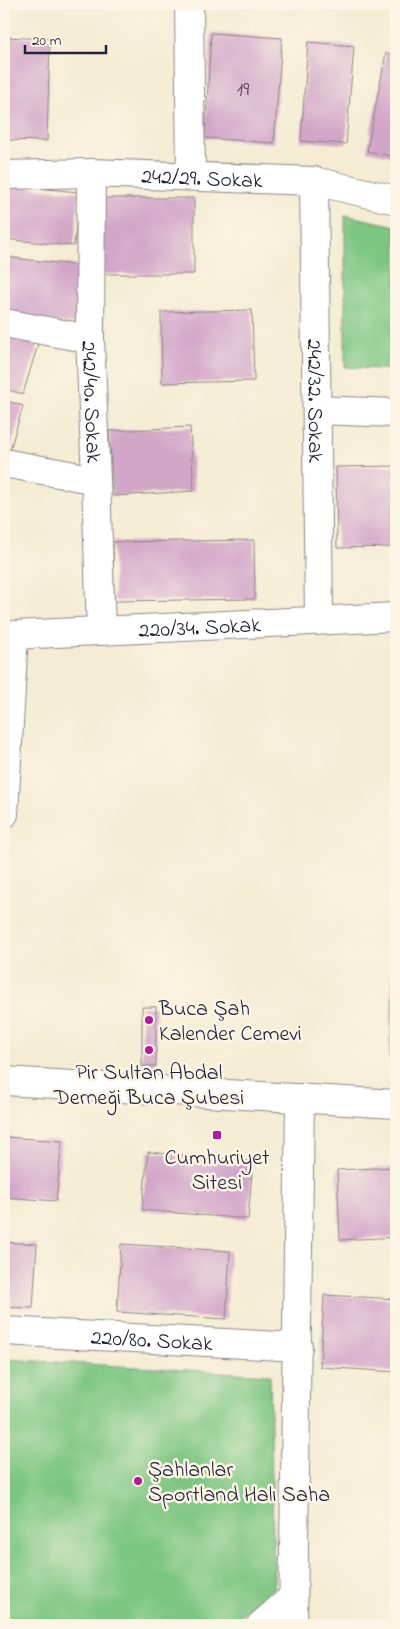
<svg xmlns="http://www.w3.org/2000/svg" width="400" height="1629" font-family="'Indie Flower',sans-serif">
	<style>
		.green { fill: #7dc682; stroke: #50745e }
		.building { fill: #d2a6c9 }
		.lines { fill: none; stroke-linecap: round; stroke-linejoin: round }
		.minor-casing { stroke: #8b8787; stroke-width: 30 }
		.tertiary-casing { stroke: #8b8787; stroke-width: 30 }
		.minor { stroke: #fff; stroke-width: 28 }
		.tertiary { stroke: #fff; stroke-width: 28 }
		.poi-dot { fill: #b5179e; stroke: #fcf5e5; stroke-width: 2 }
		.labels { text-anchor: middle; stroke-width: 5; stroke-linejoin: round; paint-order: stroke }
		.number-label { font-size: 20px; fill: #4e435e }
		.street-label { font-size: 22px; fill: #22223b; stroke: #fcf5e5 }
		.poi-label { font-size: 22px; fill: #22223b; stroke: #fcf5e5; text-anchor: start }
	</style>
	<rect width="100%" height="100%" fill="#fcf5e5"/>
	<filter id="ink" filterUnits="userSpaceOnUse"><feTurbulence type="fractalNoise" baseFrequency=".02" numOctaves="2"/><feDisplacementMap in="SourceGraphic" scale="10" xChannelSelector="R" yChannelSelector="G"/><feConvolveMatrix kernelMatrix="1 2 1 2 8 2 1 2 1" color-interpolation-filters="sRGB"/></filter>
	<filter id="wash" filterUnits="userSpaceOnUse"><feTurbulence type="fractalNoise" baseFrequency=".0096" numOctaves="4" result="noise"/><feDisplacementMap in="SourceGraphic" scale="20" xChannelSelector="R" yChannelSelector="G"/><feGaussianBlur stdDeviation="1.12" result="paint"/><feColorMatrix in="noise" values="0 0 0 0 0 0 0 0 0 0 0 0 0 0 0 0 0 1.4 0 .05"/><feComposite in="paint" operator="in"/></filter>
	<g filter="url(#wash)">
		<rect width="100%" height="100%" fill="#f4ecd3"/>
		<g class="green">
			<path d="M345 215 396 226V370L345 367Z"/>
			<path d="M396 922V1065L389 1058Z"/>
			<path d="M4 1359 270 1375 274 1587 229 1625H4Z"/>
		</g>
		<g id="blocks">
			<g class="building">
				<path d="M211 33 282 38 274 143 205 138Z"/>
				<path d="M4 37 50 39 47 141 4 140Z"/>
				<path d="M308 42 354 46 346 144 301 141Z"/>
				<path d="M386 53 396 55V157L367 151Z"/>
				<path d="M4 185 79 192 74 246 4 239Z"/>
				<path d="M102 198H194V274H101Z"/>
				<path d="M4 257 84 266 77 324 4 316Z"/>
				<path d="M252 310 254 381 162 383 161 312Z"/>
				<path d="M9 335 38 344 23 394 4 389V353Z"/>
				<path d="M4 400 23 406 9 453 4 452Z"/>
				<path d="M190 427 194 491 113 496 109 431Z"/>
				<path d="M396 466V547L337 548 336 467Z"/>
				<path d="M254 540 255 599 114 601 113 542Z"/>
				<rect x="142" y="1007" width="14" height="59"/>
				<path d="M4 1137 62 1141 56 1201 4 1197Z"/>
				<path d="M148 1152 253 1161 248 1219 142 1210Z"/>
				<path d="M396 1167V1237L340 1240 337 1170Z"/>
				<path d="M4 1242 37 1244 33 1308 4 1307Z"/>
				<path d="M121 1244 230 1251 226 1319 117 1312Z"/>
				<path d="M324 1295 396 1299V1372L320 1367Z"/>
			</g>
		</g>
	</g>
	<g filter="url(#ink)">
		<use href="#blocks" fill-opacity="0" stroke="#8b8787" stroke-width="1"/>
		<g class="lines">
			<g class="minor-casing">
				<g id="minor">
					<path d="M189 4 191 176"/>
					<path id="s1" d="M91 173 90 339 96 480 101 631"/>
					<path id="s2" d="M4 175 91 173 314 181 396 200"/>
					<path id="s3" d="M314 181 319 620"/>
					<path d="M4 323 90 339"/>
					<path d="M317 410 396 413"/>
					<path d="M4 463 96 480"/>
					<path id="s4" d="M4 637 14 635 396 617"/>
					<path d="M4 814 14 635"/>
					<path id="s5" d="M4 1331 298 1347"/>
					<path d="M261 1625 293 1597"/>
					<path d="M293 1625 300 1098"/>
				</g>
			</g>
			<g class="tertiary-casing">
				<path id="tertiary" d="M4 1081 396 1104"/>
			</g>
			<use href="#minor" class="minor"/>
			<use href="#tertiary" class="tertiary"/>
		</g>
	</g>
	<g class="poi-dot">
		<circle cx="149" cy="1020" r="5"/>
		<circle cx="149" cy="1050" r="5"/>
		<rect x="212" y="1130" width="10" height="10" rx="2.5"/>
		<circle cx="138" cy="1481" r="5"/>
	</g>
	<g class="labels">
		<g class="number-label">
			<text x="243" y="95">19</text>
		</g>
		<g class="street-label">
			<text dy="8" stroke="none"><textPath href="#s2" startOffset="198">242/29. Sokak</textPath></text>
			<text dy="8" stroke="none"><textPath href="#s3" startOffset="220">242/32. Sokak</textPath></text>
			<text dy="8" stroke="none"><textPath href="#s1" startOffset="229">242/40. Sokak</textPath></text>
			<text dy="8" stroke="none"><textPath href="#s4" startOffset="196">220/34. Sokak</textPath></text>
			<text dy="8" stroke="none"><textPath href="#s5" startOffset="148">220/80. Sokak</textPath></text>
		</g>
		<g class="poi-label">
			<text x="159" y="1015">Buca Şah<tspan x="159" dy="25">Kalender Cemevi</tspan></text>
			<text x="149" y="1079" text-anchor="middle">Pir Sultan Abdal<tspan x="149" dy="25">Derneği Buca Şubesi</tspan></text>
			<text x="217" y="1164" text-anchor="middle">Cumhuriyet<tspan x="217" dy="25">Sitesi</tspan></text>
			<text x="148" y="1476">Şahlanlar<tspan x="148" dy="25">Sportland Halı Saha</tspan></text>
		</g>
	</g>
	<rect width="400" height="1629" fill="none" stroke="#fcf5e5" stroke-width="20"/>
	<path d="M25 45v8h81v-8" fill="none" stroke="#22223b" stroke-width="2.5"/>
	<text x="32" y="45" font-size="15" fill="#22223b" stroke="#fcf5e5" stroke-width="4" paint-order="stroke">20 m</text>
</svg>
